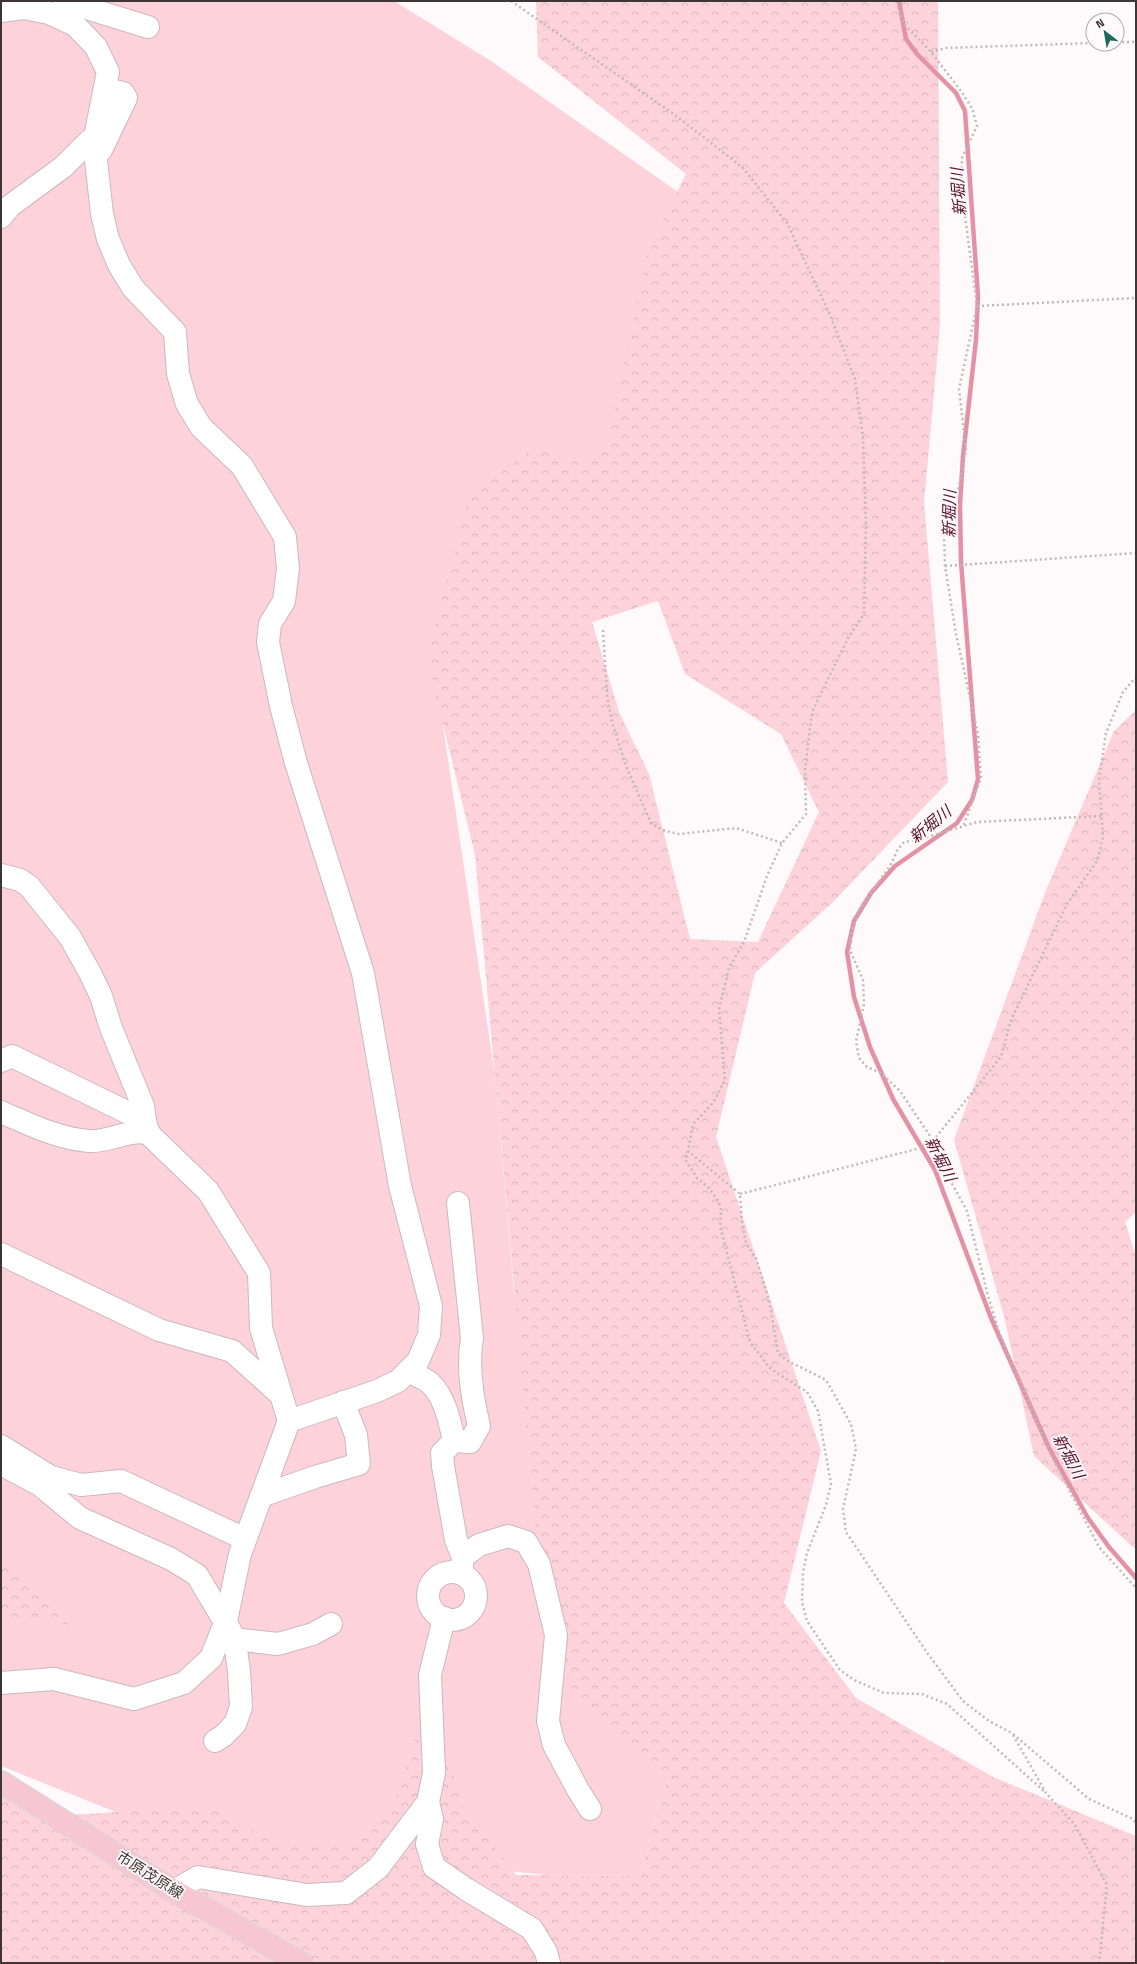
<svg xmlns="http://www.w3.org/2000/svg" width="1137" height="1964" font-family="'Titillium Web','Noto Sans JP',sans-serif">
	<style>
		.grass { fill: #fdd2db }
		.forest { fill: url(#forest-crowns); fill-rule: evenodd }
		.lines { fill: none; stroke-linecap: round; stroke-linejoin: round }
		.stream { stroke: #e491a6; stroke-width: 4.5 }
		.minor-casing { stroke: #ccb8bc; stroke-width: 24 }
		.major-casing { stroke: #d8d7d7; stroke-width: 24 }
		.path { stroke: #bfb9ba; stroke-width: 2.5; stroke-dasharray: 2 3; stroke-linecap: butt }
		.minor { stroke: #fff; stroke-width: 22 }
		.major { stroke: #f6c7d3; stroke-width: 22 }
		.labels { text-anchor: middle; stroke-width: 3.5; stroke-linejoin: round; paint-order: stroke }
		.street-label { font-size: 15px; fill: #3e3537; stroke: #fef9fa }
		.water-label { font-size: 16px; font-style: italic; fill: #59102b; stroke: #fef9fa }
	</style>
	<defs>
		<pattern id="forest-crowns" width="20" height="18" patternUnits="userSpaceOnUse"><rect width="20" height="18" fill="#fdd2db"/><path d="M2 6a3 3 0 1 1 6 0M12 15a3 3 0 1 1 6 0" fill="none" stroke="#dab5bd"/></pattern>
	</defs>
	<rect width="100%" height="100%" fill="#fef9fa"/>
	<path class="grass" d="M1 1H394L491 61 705 211 641 451 443 726 495 1076 514 1293 667 1779 640 1876 547 1875 178 1837 1 1766Z"/>
	<g class="forest">
		<path d="M536 1H938L940 325 924 503 948 782 834 901 755 973 716 1137 821 1451 784 1603 856 1698 993 1777 1136 1836V1963H945L943 1959 940 1963H1V1789L70 1815 211 1806 283 1847 352 1843 391 1815 429 1695 463 1807 516 1875 640 1876 667 1779 574 1695 536 1530 475 855 427 658 469 496 533 449 583 462 606 448 648 251 686 174 538 57ZM658 601 685 674 781 734 819 812 758 942 690 939 649 774 619 712 592 622Z"/>
		<path d="M1136 710V1212L1125 1222 1136 1256V1550L1034 1456 1004 1316 954 1140 1045 893 1114 731Z"/>
		<path d="M1 1560 74 1625 1 1619Z"/>
	</g>
	<g class="lines">
		<path class="stream" d="M899 1 906 39 917 54 956 93 965 111 978 296 976 340 963 456 960 505 961 562 978 779 972 800 957 823 895 866 871 893 854 921 847 952 854 997 870 1047 893 1099 935 1170 991 1318 1049 1448 1088 1518 1109 1547 1136 1578"/>
		<g class="minor-casing">
			<g id="minor">
				<path d="M64 1 148 27"/>
				<path d="M1 11 24 8 49 13 75 25 96 47 108 72 94 142 102 214 108 239 119 265 133 288 175 332 178 374 187 404 201 427 242 466 285 537 288 568 284 601 270 624 268 642 281 706 296 763 363 973 400 1186 431 1306 429 1335 418 1361 398 1381 377 1391 289 1421"/>
				<path d="M101 150 126 98 123 93 105 89"/>
				<path d="M1 217 10 206 63 167 89 141 94 142"/>
				<path d="M1 875 20 880 29 886 70 937 90 973 101 996 111 1028 143 1106 145 1121"/>
				<path d="M1 1061 12 1056 145 1121 149 1134 208 1191 259 1273 261 1328 289 1421 240 1554 226 1621 211 1658 184 1683 134 1699 54 1679 1 1683"/>
				<path d="M1 1112C29 1124 58 1139 89 1141 106 1143 134 1127 149 1134"/>
				<path d="M1 1254 159 1330 232 1351 281 1395"/>
				<path d="M408 1371C415 1375 424 1378 430 1383 445 1397 450 1422 454 1441L442 1453 443 1466 456 1540 463 1557"/>
				<path d="M454 1441 470 1442 479 1426C472 1397 467 1367 472 1338L458 1203"/>
				<path d="M1 1446 51 1477 81 1485 121 1481 245 1539"/>
				<path d="M1 1464 40 1485 80 1518 171 1559 197 1575 231 1632 236 1650 239 1671 241 1707 235 1724 223 1736 215 1741"/>
				<path d="M261 1496 315 1477 359 1464 356 1435 343 1402"/>
				<circle cx="452" cy="1596" r="24"/>
				<path d="M461 1573 463 1557 479 1545 508 1536 526 1542 539 1564 556 1635 548 1721 554 1745 578 1790 590 1809"/>
				<path d="M233 1639 278 1644 313 1634 331 1624"/>
				<path d="M428 1802 432 1819 427 1844 434 1867 466 1889 532 1929 546 1952 549 1963"/>
				<path d="M174 1891 198 1877 307 1895 346 1893 378 1868 428 1802 434 1773 430 1675 444 1618"/>
			</g>
		</g>
		<g class="major-casing">
			<path id="major" d="M1 1782 174 1891 301 1963"/>
		</g>
		<g class="path">
			<path d="M511 1 675 115 742 167 787 223 830 315 855 379 863 438 866 523 864 614 848 638 812 712 805 770 806 814 782 843 767 876 744 942 729 968 719 1009 725 1080 713 1103 693 1124 688 1151 740 1194 742 1224 746 1243 756 1258 769 1300 778 1353 786 1360 826 1380 851 1424 856 1449 843 1509 846 1532 928 1654 963 1701 989 1721 1012 1733 1089 1799 1133 1819 1136 1823"/>
			<path d="M896 1 905 25 931 52 961 91 972 108 977 126 962 158 961 186 977 306 959 389 966 450 958 491 947 512 944 535 945 566 956 634 978 734 981 778 963 827"/>
			<path d="M1117 42H1136"/>
			<path d="M931 52 946 48 1093 43"/>
			<path d="M977 306 1136 298"/>
			<path d="M945 566 1136 553"/>
			<path d="M603 630 607 695 612 722 626 766 651 823 662 830 679 834 736 828 782 843"/>
			<path d="M1101 816 977 822 921 839 904 842 898 849 890 866 860 908 851 935 850 950 863 980 864 1004 856 1041 859 1058 867 1067 881 1073 900 1091 932 1139 937 1156 967 1211 988 1296 999 1332 1052 1457 1099 1547 1136 1588"/>
			<path d="M688 1151 685 1159 697 1178 708 1187 719 1202 721 1210 720 1226 750 1342 769 1367 780 1375 807 1392 818 1411 831 1484 826 1505 807 1553 803 1573 802 1602 807 1621 840 1670 854 1680 884 1693 922 1694 947 1704 1046 1793"/>
			<path d="M740 1194 917 1149 936 1137 1001 1057 1011 1020 1067 904 1097 861 1103 838 1099 779 1106 733 1123 692 1136 677"/>
			<path d="M1013 1735 1046 1793 1075 1825 1107 1885 1099 1963"/>
		</g>
		<use href="#minor" class="minor"/>
		<use href="#major" class="major"/>
	</g>
	<g class="labels">
		<g class="street-label">
			<text transform="translate(150 1875) rotate(32)" y="5">市原茂原線</text>
		</g>
		<g class="water-label">
			<text transform="translate(958 192) rotate(-94)" y="6">新堀川</text>
			<text transform="translate(949 514) rotate(-89)" y="6">新堀川</text>
			<text transform="translate(930 824) rotate(-39)" y="6">新堀川</text>
			<text transform="translate(941 1159) rotate(63)" y="6">新堀川</text>
			<text transform="translate(1069 1456) rotate(62)" y="6">新堀川</text>
		</g>
	</g>
	<rect width="1137" height="1964" fill="none" stroke="#3e3537" stroke-width="4"/>
	<g transform="translate(1105 32) rotate(329)"><circle r="19" fill="#fef9fa" stroke="#b1abac"/>
	<path d="M0-3L7 15L0 10L-7 15Z" fill="#1d675e"/>
	<text y="-6" font-size="11" font-weight="bold" text-anchor="middle" fill="#3e3537">N</text>
	</g>
</svg>
